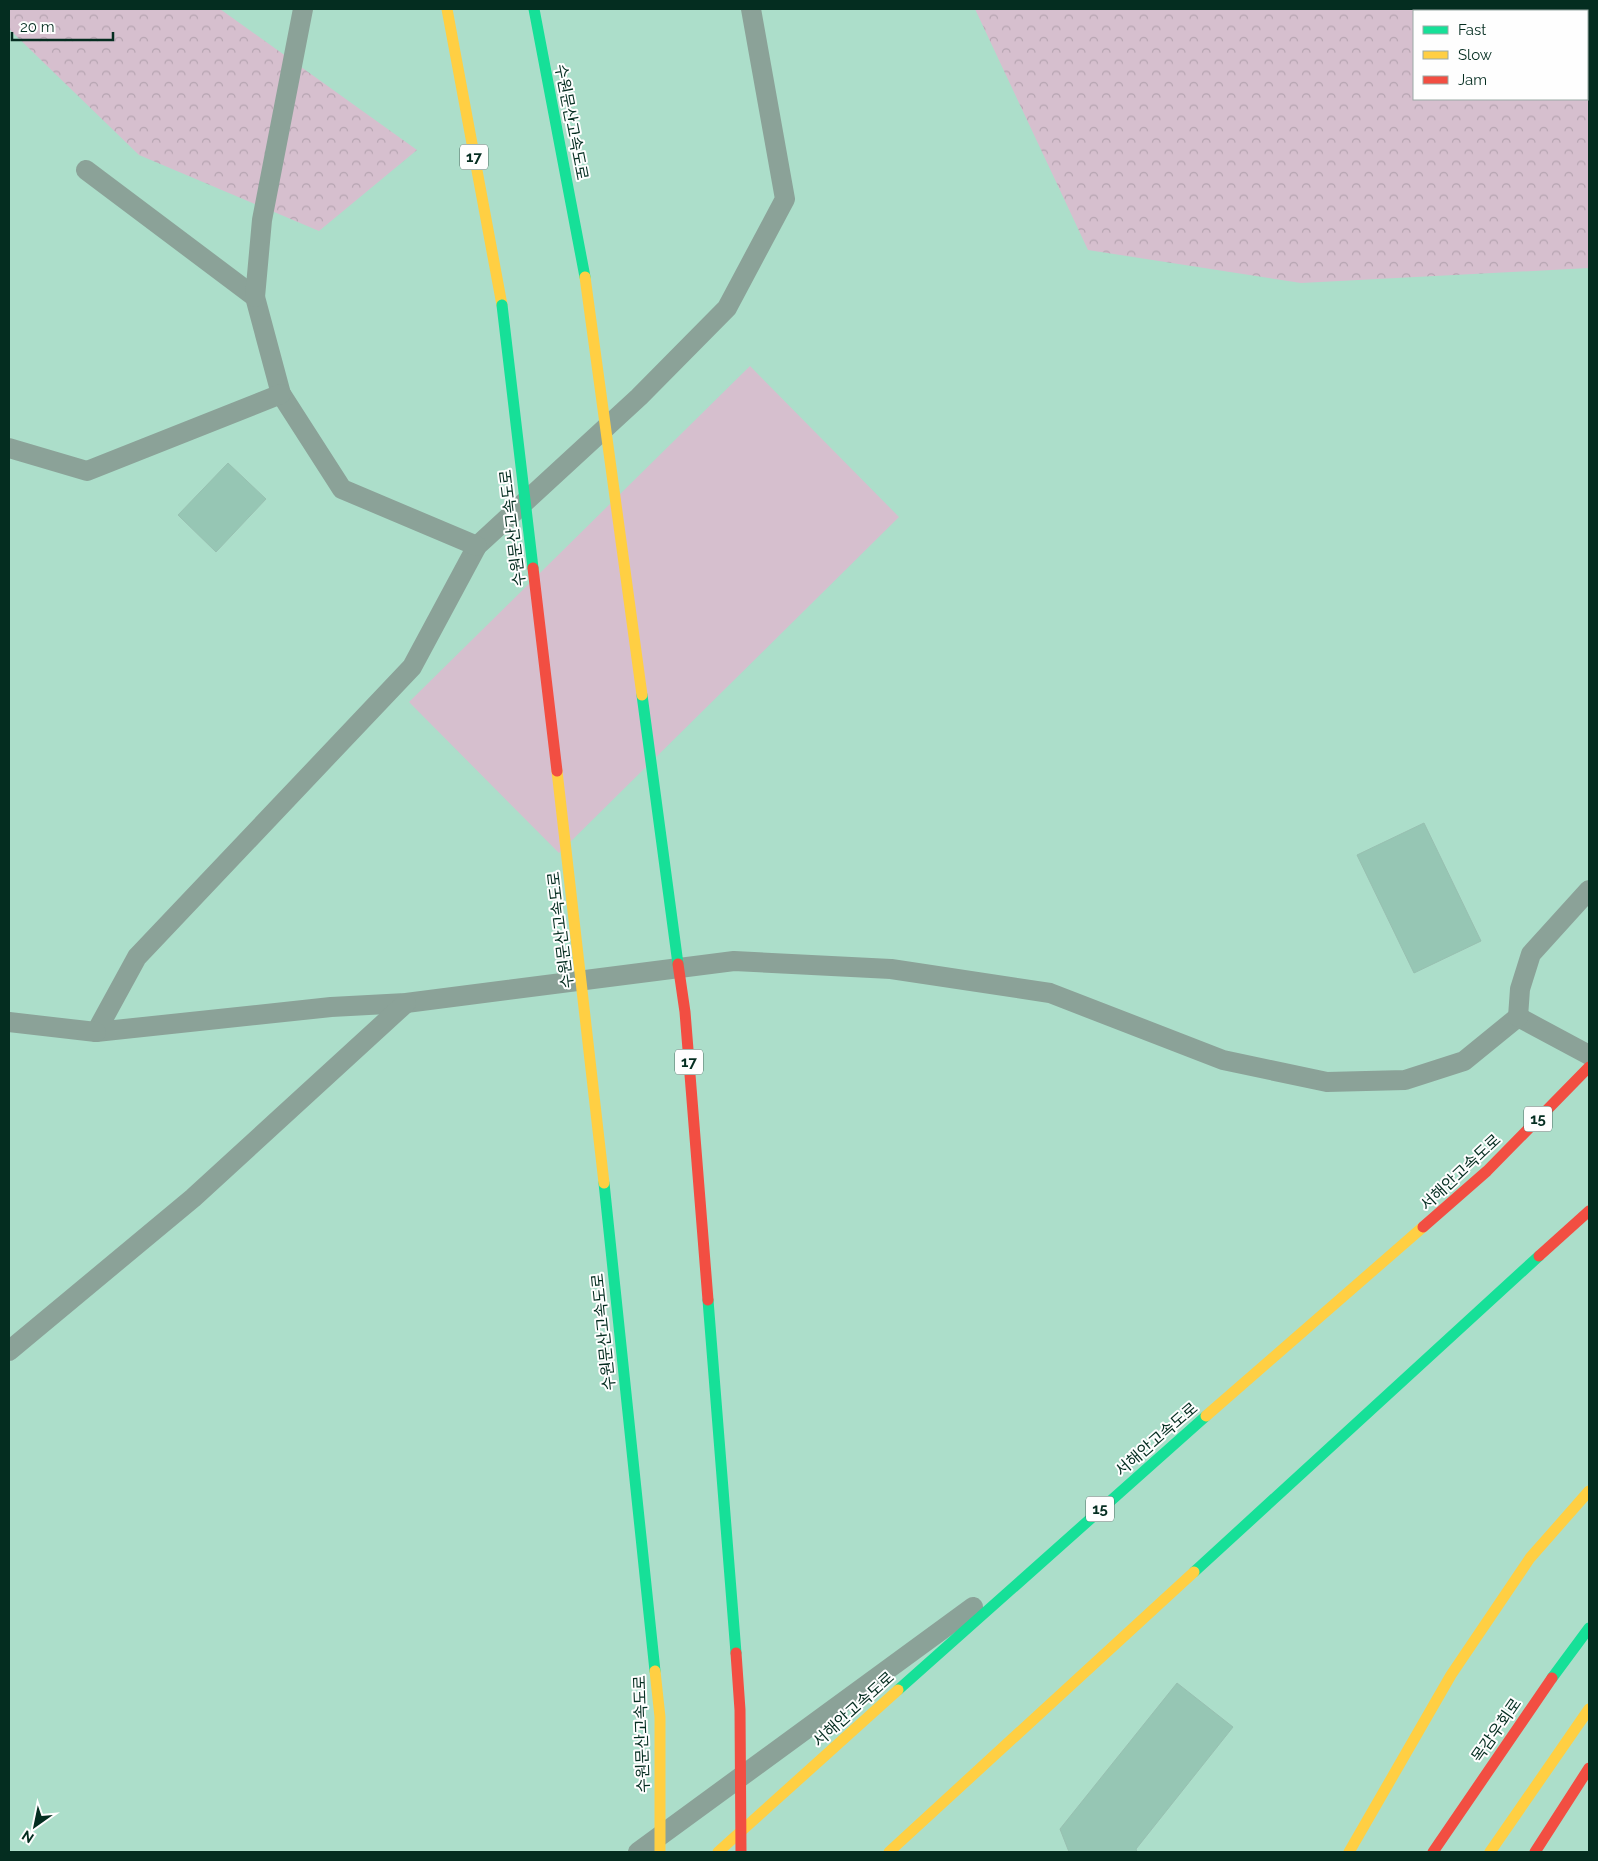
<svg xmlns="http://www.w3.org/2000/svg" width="1598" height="1861" font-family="Raleway,'Noto Sans KR',sans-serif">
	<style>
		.forest { fill: url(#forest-crowns); fill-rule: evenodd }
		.green { fill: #d6bfce }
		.building { fill: #96c6b4; stroke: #98c0b1 }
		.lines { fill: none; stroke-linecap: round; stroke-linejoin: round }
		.lane { stroke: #8ba298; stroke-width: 20 }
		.fast { stroke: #16e098; stroke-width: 11 }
		.slow { stroke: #ffcf43; stroke-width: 11 }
		.jam { stroke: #f24e42; stroke-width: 11 }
		.fast-bridge { stroke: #16e098; stroke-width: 11 }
		.slow-bridge { stroke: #ffcf43; stroke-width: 11 }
		.jam-bridge { stroke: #f24e42; stroke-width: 11 }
		.labels { text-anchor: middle; stroke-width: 4; stroke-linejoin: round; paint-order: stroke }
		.shield { fill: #fefefe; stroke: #4f6c63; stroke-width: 1 }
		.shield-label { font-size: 15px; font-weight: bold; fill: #042d20 }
		.street-label { font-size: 16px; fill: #042d20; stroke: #fefefe }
	</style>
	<defs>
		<pattern id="forest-crowns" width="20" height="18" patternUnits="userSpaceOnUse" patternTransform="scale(1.25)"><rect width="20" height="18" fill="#d6bfce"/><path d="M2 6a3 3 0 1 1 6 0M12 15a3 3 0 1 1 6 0" fill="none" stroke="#b6a4b1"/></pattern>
	</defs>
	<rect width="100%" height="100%" fill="#acdeca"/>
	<g class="forest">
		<path d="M9 9H220L417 150 319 231 139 155 9 29Z"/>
		<path d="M975 9H1589V268L1301 283 1088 250ZM1414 11H1587V99H1414Z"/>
	</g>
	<path class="green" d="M750 366 899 517 559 853 409 702Z"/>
	<g class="building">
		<path d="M228 463 266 499 216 552 178 515Z"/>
		<path d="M1424 823 1481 941 1414 973 1357 855Z"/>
		<path d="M1177 1683 1233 1727 1136 1849 1137 1852H1069L1060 1829Z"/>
	</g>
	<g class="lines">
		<g class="lane">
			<path d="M751 9 785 199 727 308 639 397 477 546 412 667 137 957 96 1032 331 1007 406 1003 734 961 891 969 1050 993 1223 1060 1327 1082 1405 1080 1464 1061 1518 1017 1589 1055"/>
			<path d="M86 170 255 297 281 394 342 489 477 546"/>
			<path d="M255 297 262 220 303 9"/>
			<path d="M9 448 87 471 281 394"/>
			<path d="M1518 1017 1520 989 1531 954 1589 890"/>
			<path d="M9 1022 96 1032"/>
			<path d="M9 1351 193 1198 406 1003"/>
			<path d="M638 1852 973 1607"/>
		</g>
		<g class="fast">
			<path d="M534 9 585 277"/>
			<path d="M1194 1572 1539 1256"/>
			<path d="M1552 1678 1589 1628"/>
			<path d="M898 1690 1206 1416"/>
		</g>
		<g class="slow">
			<path d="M447 9 502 305"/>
			<path d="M1206 1416 1423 1227"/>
			<path d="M718 1852 898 1690"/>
			<path d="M889 1852 1194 1572"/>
			<path d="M1349 1852 1451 1675 1530 1558 1589 1491"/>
			<path d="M1490 1852 1589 1709"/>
		</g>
		<g class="jam">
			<path d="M1423 1227 1487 1171 1589 1067"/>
			<path d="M1539 1256 1589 1211"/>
			<path d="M1433 1852 1552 1678"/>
			<path d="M1535 1852 1589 1768"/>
		</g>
		<g class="fast-bridge">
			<path d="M502 305 533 568"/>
			<path d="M642 695 678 964"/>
			<path d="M604 1183 655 1671"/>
			<path d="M708 1300 736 1653"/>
		</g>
		<g class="slow-bridge">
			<path d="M585 277 642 695"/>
			<path d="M557 771 604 1183"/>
			<path d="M655 1671 660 1717V1852"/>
		</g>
		<g class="jam-bridge">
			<path d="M533 568 557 771"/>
			<path d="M678 964 685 1012 708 1300"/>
			<path d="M736 1653 740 1710 741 1852"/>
		</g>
	</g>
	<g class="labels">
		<g class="shield">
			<rect x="460" y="144.5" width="28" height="25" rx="4"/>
			<rect x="675" y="1049.5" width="28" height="25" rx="4"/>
			<rect x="1524" y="1106.5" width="28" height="25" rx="4"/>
			<rect x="1086" y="1496.5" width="28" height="25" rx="4"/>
		</g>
		<g class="shield-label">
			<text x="474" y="162">17</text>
			<text x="689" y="1067">17</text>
			<text x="1538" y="1124">15</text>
			<text x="1100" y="1514">15</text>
		</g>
		<g class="street-label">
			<text transform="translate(572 122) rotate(79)" y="6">수원문산고속도로</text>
			<text transform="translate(512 528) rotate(-97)" y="6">수원문산고속도로</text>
			<text transform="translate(560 930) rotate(-97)" y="6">수원문산고속도로</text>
			<text transform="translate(1460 1172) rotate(-43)" y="6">서해안고속도로</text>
			<text transform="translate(603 1332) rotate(-96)" y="6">수원문산고속도로</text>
			<text transform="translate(1156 1439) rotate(-41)" y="6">서해안고속도로</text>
			<text transform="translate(853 1709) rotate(-42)" y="6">서해안고속도로</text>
			<text transform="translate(1496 1730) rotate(-55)" y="6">목감우회로</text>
			<text transform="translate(641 1734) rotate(-92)" y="6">수원문산고속도로</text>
		</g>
	</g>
	<rect width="1598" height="1861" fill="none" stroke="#042d20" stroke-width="20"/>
	<rect x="1413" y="10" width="175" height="90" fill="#fefefe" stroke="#9aaaa5"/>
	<rect x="1423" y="26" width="25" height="8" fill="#16e098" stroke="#9aaaa5"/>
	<text x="1458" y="35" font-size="15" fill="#042d20">Fast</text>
	<rect x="1423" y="51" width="25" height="8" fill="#ffcf43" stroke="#9aaaa5"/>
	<text x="1458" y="60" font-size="15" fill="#042d20">Slow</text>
	<rect x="1423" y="76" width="25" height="8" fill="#f24e42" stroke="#9aaaa5"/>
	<text x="1458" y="85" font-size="15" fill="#042d20">Jam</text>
	<g transform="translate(35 1826) rotate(213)" stroke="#fefefe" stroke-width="4" paint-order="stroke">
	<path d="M0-4L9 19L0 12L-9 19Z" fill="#042d20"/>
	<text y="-8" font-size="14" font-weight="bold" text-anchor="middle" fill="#042d20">N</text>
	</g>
	<path d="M12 32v8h101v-8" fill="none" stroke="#042d20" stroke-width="2.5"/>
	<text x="20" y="32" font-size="15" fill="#042d20" stroke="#fefefe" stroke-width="4" paint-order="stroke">20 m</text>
</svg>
